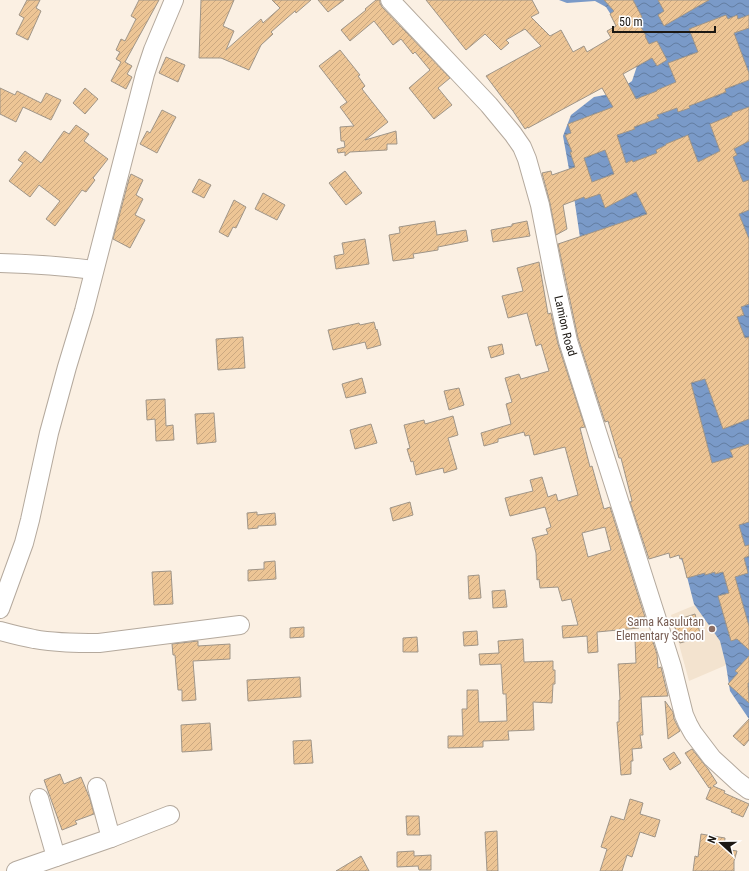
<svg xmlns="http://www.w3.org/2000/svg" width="749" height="871" font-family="'Roboto Condensed',sans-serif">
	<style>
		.built { fill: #f3e3cf }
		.water { fill: url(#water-waves) }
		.building { fill: url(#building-hatch); stroke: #9f9588; fill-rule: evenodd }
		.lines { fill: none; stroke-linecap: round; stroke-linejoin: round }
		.minor-casing { stroke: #b4a99d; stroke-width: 20 }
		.minor { stroke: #fff; stroke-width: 18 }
		.education-dot { fill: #8d6e63; stroke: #fff; stroke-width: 1.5 }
		.labels { text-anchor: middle; stroke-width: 3.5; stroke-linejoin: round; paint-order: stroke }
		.street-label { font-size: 12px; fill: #1c1813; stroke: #fff }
		.education-label { font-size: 12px; fill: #785e54; stroke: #fff; text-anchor: end }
	</style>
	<defs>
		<pattern id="water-waves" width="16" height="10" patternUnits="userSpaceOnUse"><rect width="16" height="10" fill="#7a9ac8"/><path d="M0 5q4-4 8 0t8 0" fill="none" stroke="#637da1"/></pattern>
		<pattern id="building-hatch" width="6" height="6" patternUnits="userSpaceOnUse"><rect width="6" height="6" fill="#edc595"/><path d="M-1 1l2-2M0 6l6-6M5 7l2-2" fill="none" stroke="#cba880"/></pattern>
	</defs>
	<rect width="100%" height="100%" fill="#fbf0e3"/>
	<path class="built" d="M739 587 731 663 689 681 671 615Z"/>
	<path class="water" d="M559 0H749V719L730 691 726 665 720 641 694 604 684 565 651 498 582 251 574 197 563 136 571 115 594 97 615 93 632 81 637 66 615 21 606 7 595 1 567 3Z"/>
	<g class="building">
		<path d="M27 0H40L36 8 41 11 28 40 16 34 24 18 19 15Z"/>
		<path d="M139 0H159L125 62 132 66 127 74 132 77 126 89 111 81 121 62 116 59 120 52 116 50 121 39 125 41 136 19 131 16Z"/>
		<path d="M201 0H234L223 26 234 31 226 50 261 19 263 23 280 8 272 0H311L296 13 295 11 271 32 273 34 261 45 249 70 221 58H199Z"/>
		<path d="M318 0H344L328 12Z"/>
		<path d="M376 0H380V3L382 7 450 78 438 88 452 105 434 119 409 88 430 70 415 52 413 54 401 39 393 45 374 21 350 41 341 30 366 10 365 9Z"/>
		<path d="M426 0H532L539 13 531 17 550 36 561 30 573 52 584 46 587 52 611 38 607 31 616 26 610 14 614 11 604 0H633L642 17 637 20 646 36H645L649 44 657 41 667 60 657 66 652 58 623 74 636 99 657 91V90L676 82 668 63 698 52 689 29 726 15 728 19 737 15 738 19 749 15V28L734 33 749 73V80L725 89 726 92 689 106 690 108 678 112 677 108 657 115 659 118 634 127 635 129 617 135 626 163 632 160 633 162 657 153 656 150 666 145V144L688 135 698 162 720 151 710 124 732 115V113L749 107V141L734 149 737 155 733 157 743 182 749 180V210L739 214 749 239V304L741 307 744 315 737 317 745 338 749 337V419L723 429 705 379 691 383 712 463 733 457 730 450 749 444V522L739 525 745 546 749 545V556L744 558 748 573 735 577 749 626V650L737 639 731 641 718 596 729 593 723 572 715 574V572L705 575V573L687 578 682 558 680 559 679 555 670 558 669 553 649 559 630 502 632 501 621 458H619L608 421 605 422 578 338 558 244 647 214 636 192 605 208 600 194 585 199 584 197 563 205 567 229 556 235 550 203 542 173 551 171 552 175 575 167 570 152H572L565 135 571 133 568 124 613 107 602 88 528 128V127L525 129 513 111 504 100 486 76 541 46 525 29 506 40 509 43 501 50 485 34 466 50ZM605 150 614 174 592 182 584 158Z"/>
		<path d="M658 0H709L664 26 658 15 664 11Z"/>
		<path d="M340 50 360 75 358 76 365 86 362 89 388 122 365 140 396 131 397 144H387V150L350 152 345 156V152L338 153 337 149 345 147 344 141H341L340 127 354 126 340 107 347 102 319 66Z"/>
		<path d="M166 57 185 65 178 82 159 73Z"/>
		<path d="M0 88 15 95 17 91 41 103 46 93 61 100 51 120 23 107 16 122 0 114Z"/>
		<path d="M85 88 98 99 85 114 73 103Z"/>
		<path d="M162 110 176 117 157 153 140 144 147 131 150 133Z"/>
		<path d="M76 125 89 134 84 141 108 159 93 178 95 180 86 192 82 190 55 226 46 219 60 201 39 185 30 197 9 181 23 163 18 160 25 151 41 163 64 131 69 134Z"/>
		<path d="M345 171 362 193 346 205 329 183Z"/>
		<path d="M131 174 143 180 136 195 143 199 135 215 145 220 130 248 113 239 129 179Z"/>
		<path d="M199 179 211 185 204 198 192 192Z"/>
		<path d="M263 193 285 205 277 220 255 209Z"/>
		<path d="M234 200 246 207 236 228 233 227 228 237 219 232Z"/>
		<path d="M435 221 437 235 466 230 468 241 438 247V250L413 254 414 258 393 261 389 235 400 233 399 227Z"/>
		<path d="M527 221 530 236 493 242 491 230 512 226V224Z"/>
		<path d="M365 239 369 264 336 269 334 256 344 254 342 243Z"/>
		<path d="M539 262 548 314 551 313 558 344 585 427 580 428 590 467 592 466 604 509 610 507 645 617H638L639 628 597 632 598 652 588 653 587 636 563 638 562 626 578 625 571 599 562 601 558 587 540 588 539 579 537 580 536 553 532 538 548 534 546 529 551 527 545 507 510 516 505 498 533 491 530 480 542 477 548 497 556 494 558 501 578 495 565 447 534 455 529 435 525 436 524 432 498 439V442L484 446 481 433 511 424 506 404 512 402 505 378 519 374 521 379 549 371 541 344 536 346 527 313 508 318 502 296 523 291 517 268ZM605 527 611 550 588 557 582 533Z"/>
		<path d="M374 322 376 330 377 329 381 345 367 349 365 342 333 350 328 330 359 323 360 325Z"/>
		<path d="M243 337 245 368 218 370 216 339Z"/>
		<path d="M502 344 504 354 491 358 488 347Z"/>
		<path d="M362 378 366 393 346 398 342 384Z"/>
		<path d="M459 388 464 405 449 410 444 391Z"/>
		<path d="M165 399 166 426 173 425 174 440 156 441 155 419 147 420 146 400Z"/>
		<path d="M214 413 216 442 197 444 195 414Z"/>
		<path d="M453 416 458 435 448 438 457 469 444 473 443 468 416 475 413 461 411 462 407 449 410 448 404 425 424 420 425 424Z"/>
		<path d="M371 424 377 443 355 449 350 430Z"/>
		<path d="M410 502 413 515 393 521 390 508Z"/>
		<path d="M257 512V515L275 513 276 525 258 526V528L248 529 247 513Z"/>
		<path d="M275 561 276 579 248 581V570L264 569V562Z"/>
		<path d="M171 571 173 604 154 605 152 572Z"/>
		<path d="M479 575 481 598 469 599 468 576Z"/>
		<path d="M505 590 507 607 493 608 492 591Z"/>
		<path d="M695 614 701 637 680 643 673 621Z"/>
		<path d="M304 627V637L290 638V628Z"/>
		<path d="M477 631 478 645 464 646 463 632Z"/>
		<path d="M417 637 418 652H403V638Z"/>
		<path d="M523 639 524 662 553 661V670H555V684H553L552 703 533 702 534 730 508 731 509 740 483 741V747L448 748V736H463L462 709H467V690H478L479 722 507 721 506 694H503L501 664 480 665 479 654 499 653 498 641Z"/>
		<path d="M652 639 657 654 658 668 661 667 668 696 641 697 643 735H640L642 748 632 749 633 761H631V774L621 775 617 722H619V700H620L618 664 636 663 635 640Z"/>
		<path d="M198 641V646L230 644V659L193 661 196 700 182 701V690H178L175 655H173L172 644Z"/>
		<path d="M749 656V683H748L749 703 728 684 738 673 735 671Z"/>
		<path d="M300 677 301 697 248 701 247 680Z"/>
		<path d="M665 701 673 712 674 719 680 731 668 739Z"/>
		<path d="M749 719V740L744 746 733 736Z"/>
		<path d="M210 723 212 750 182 752 181 725Z"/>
		<path d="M311 740 313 763 294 764 293 741Z"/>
		<path d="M692 749 708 769 717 783 713 786 725 791 724 793 749 804 743 817 731 812 732 810 706 799 711 787 709 788 685 753Z"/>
		<path d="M674 752 681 763 670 770 663 759Z"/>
		<path d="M60 774 64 784 81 777 90 799 94 814 75 821 77 824 62 830 44 780Z"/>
		<path d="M630 799 643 803 640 814 660 820 655 837 640 832 632 857 627 855 622 871H600L607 849 601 847 611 816 624 820Z"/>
		<path d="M406 816H419L420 835H407Z"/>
		<path d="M497 831 498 871H487L485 832Z"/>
		<path d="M701 834 725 838 724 849 737 851 734 861V871H693L695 856 698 857Z"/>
		<path d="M414 851V856L431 855V870H419L418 866 397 867V852Z"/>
		<path d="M361 856 369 871H336Z"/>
	</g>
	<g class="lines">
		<g class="minor-casing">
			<g id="minor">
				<path id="s1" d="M390 0 489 105 513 134 522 147 527 159 540 205 554 277 568 341 661 632 672 667 684 715 688 724 693 733 712 758 737 781 749 790"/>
				<path d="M0 263C32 264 63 266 94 270"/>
				<path d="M0 609 24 543 30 520 49 433 67 367 84 311 145 74 153 50 174 0"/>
				<path d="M0 631C11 634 22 637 34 639 55 643 77 643 99 643L240 625"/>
				<path d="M97 787 111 838"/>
				<path d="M39 798 56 857"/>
				<path d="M16 871 111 838 170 815"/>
			</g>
		</g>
		<use href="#minor" class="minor"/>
	</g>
	<circle class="education-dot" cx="712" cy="629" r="4"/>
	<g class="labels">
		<g class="street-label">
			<text dy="4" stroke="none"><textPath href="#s1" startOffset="382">Lamion Road</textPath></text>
		</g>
		<g class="education-label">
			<text x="704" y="626">Sama Kasulutan<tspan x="704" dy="14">Elementary School</tspan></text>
		</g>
	</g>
	<g transform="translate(721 843) rotate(291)" stroke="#ffffff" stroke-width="3" paint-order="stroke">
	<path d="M0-3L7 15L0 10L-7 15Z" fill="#1c1813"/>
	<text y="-6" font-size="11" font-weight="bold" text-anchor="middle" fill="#1c1813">N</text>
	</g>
	<path d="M613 26v6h102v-6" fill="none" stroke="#1c1813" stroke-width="2"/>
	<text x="619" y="26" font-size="12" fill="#1c1813" stroke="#ffffff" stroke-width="3" paint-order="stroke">50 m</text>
</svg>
